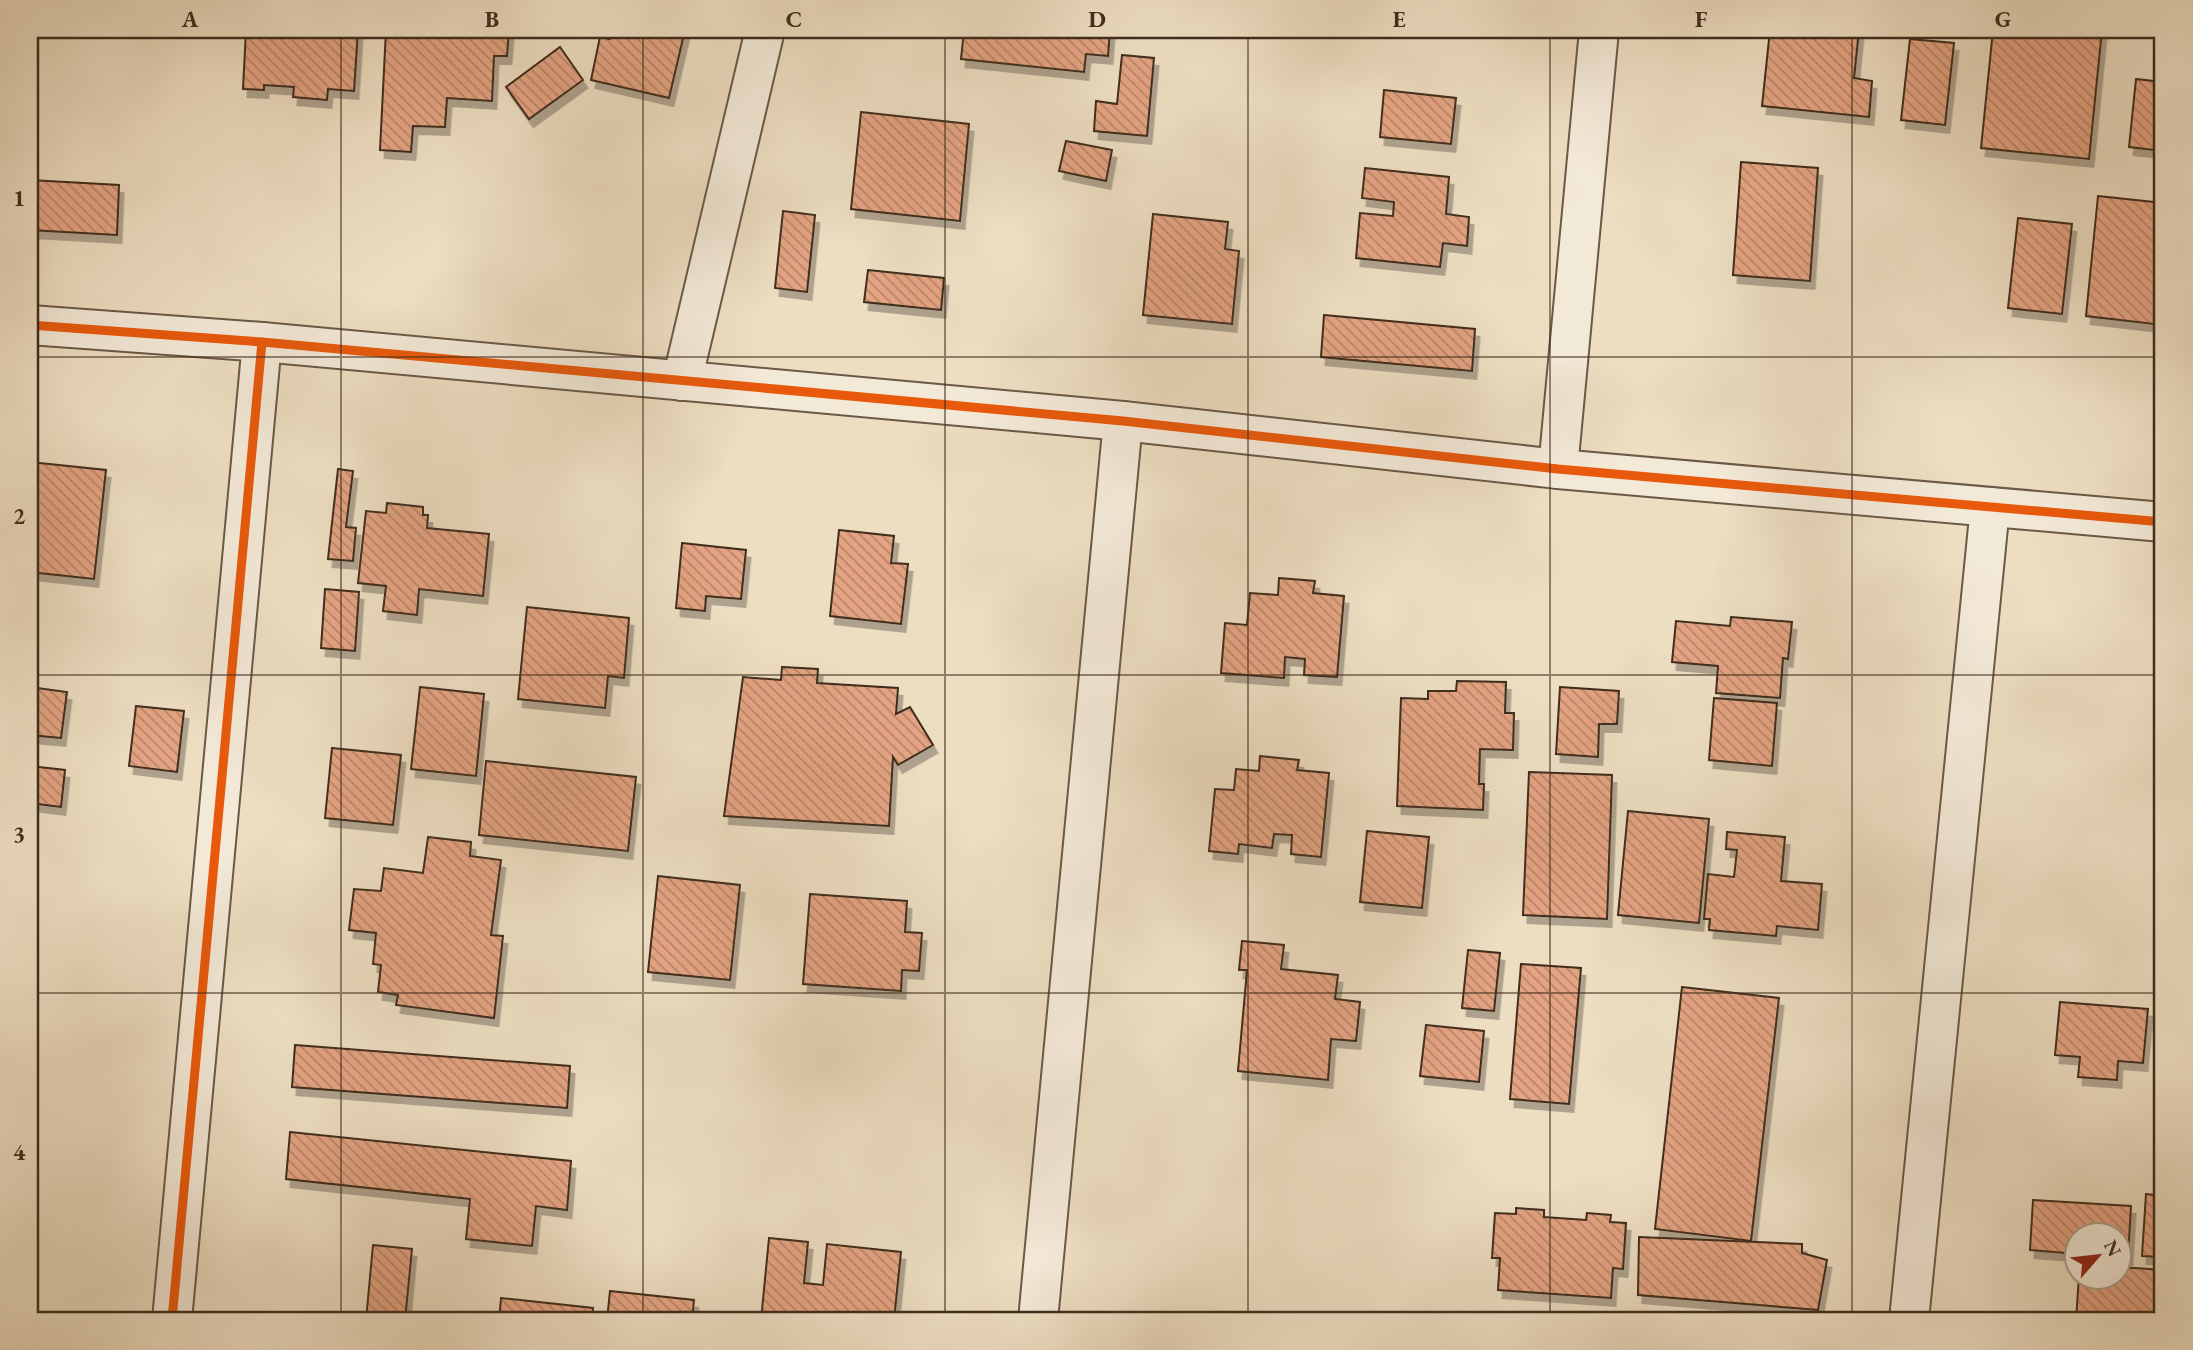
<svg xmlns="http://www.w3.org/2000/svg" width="2193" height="1350" font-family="'EB Garamond',serif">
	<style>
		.building { fill: url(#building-back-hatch); stroke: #3f2d1d; stroke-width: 2; filter: url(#shadow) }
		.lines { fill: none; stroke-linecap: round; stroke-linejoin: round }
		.minor-casing { stroke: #6a5946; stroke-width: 42 }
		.minor { stroke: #f3e9d7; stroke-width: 38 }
		.cycleway-casing { stroke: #f3e9d7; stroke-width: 13 }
		.cycleway { stroke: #e8590c; stroke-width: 9 }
		.grid { fill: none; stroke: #3f2d1d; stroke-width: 2; stroke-opacity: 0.55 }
		.neatline { fill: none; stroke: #3f2d1d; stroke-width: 2.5 }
		.grid-label { font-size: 23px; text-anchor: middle; font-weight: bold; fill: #3f2d1d }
	</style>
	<defs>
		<pattern id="building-back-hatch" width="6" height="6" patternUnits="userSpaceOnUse" patternTransform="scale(1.75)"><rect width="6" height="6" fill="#e4a382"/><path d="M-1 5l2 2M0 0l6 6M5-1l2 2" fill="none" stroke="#ba856a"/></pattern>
		<filter id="shadow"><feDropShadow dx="4.5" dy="8" stdDeviation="0" flood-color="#0004"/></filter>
	</defs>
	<rect width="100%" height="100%" fill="#edddc1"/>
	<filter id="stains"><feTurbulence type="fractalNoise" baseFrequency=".00286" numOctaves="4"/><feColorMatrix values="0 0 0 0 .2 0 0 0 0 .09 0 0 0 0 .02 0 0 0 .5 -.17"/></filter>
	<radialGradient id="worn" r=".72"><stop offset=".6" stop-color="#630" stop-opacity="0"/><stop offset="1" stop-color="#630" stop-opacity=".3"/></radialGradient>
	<g class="building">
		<path d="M246 30H358L354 91 328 89 327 100 293 97 294 87 264 85V90L243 89Z"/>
		<path d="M386 30H509L507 56H494L492 101 447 98 445 127 413 126 411 152 380 150Z"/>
		<path d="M612 30H685L669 98 591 80 600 37 610 39Z"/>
		<path d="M964 30H1110L1108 56 1086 54 1084 72 961 59Z"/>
		<path d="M1770 30H1859L1854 78 1872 81 1869 117 1762 106Z"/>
		<path d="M1993 30H2102L2089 159 1981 148Z"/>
		<path d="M1910 39 1954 43 1945 125 1901 120Z"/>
		<path d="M560 47 583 80 529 119 506 87Z"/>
		<path d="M1122 55 1154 58 1147 136 1094 131 1096 101 1117 104Z"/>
		<path d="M2136 79 2163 82V151L2129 147Z"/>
		<path d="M1384 90 1456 98 1451 144 1380 137Z"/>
		<path d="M861 112 969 124 960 221 851 209Z"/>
		<path d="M1066 141 1112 150 1106 181 1059 171Z"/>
		<path d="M1741 162 1818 168 1810 281 1733 275Z"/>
		<path d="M1365 168 1449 177 1446 214 1469 217 1467 246 1443 243 1440 267 1356 258 1360 213 1393 216 1394 202 1362 198Z"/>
		<path d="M30 180 119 185 117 235 30 230Z"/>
		<path d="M2098 196 2163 203V239L2154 324 2086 316Z"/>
		<path d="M783 211 815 215 807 292 775 288Z"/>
		<path d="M1153 214 1228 222 1225 249 1239 251 1232 324 1143 315Z"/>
		<path d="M2018 218 2072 224 2062 314 2008 308Z"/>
		<path d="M868 270 944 278 941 310 864 302Z"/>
		<path d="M1324 315 1475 329 1472 371 1321 357Z"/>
		<path d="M30 462 106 470 94 579 30 572Z"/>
		<path d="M338 469 353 471 346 527 356 528 353 561 328 559Z"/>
		<path d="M387 503 423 507V515H428L427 528 489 534 483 596 419 589 417 615 383 611 386 586 358 583 366 511 386 513Z"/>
		<path d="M839 530 894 536 891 563 908 564 901 624 830 616Z"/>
		<path d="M682 543 746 550 741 599 706 596 705 611 676 608Z"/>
		<path d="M1279 578 1315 581 1313 593 1344 596 1337 677 1304 675 1305 659 1285 657 1284 678 1221 673 1225 623 1247 625 1250 593 1278 595Z"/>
		<path d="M325 589 359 592 355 651 321 648Z"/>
		<path d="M527 607 629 618 624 678 608 676 605 708 518 699Z"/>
		<path d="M1731 617 1792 622 1788 659 1783 658 1780 698 1716 693 1718 666 1672 662 1676 621 1730 626Z"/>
		<path d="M782 667 818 669 817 683 898 688 896 714 910 707 933 745 898 765 893 757 889 826 724 816 743 677 781 680Z"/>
		<path d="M1457 681 1506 682 1505 713H1514L1513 750 1480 749 1479 784H1484L1483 810 1397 806 1401 698 1428 699V691H1456Z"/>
		<path d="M30 687 67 692 61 738 30 735Z"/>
		<path d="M420 687 484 694 476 776 411 769Z"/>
		<path d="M1560 687 1619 691 1617 724H1599L1598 757 1556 754Z"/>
		<path d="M1714 698 1777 703 1772 766 1709 760Z"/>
		<path d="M136 706 184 711 177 772 129 766Z"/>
		<path d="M332 748 401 755 393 825 325 818Z"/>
		<path d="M1260 756 1299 760 1297 770 1329 773 1321 857 1291 854 1292 835 1274 834 1272 848 1239 844 1238 854 1209 851 1215 789 1234 790 1236 769 1259 771Z"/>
		<path d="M486 761 636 777 628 851 479 835Z"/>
		<path d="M30 766 65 770 61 807 30 803Z"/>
		<path d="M1529 772 1612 775 1607 919 1523 915Z"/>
		<path d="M1628 811 1709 819 1699 923 1618 915Z"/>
		<path d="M1367 831 1429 837 1422 908 1360 902Z"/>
		<path d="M1727 832 1785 837 1781 881 1822 884 1818 930 1777 926 1776 936 1709 930 1710 919H1704L1708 874 1734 877 1737 850 1726 849Z"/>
		<path d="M428 837 471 842 470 856 501 860 491 935 503 936 494 1018 396 1005 398 995 378 992 381 965 373 964 376 933 349 930 354 889 381 891 384 868 423 873Z"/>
		<path d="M658 876 740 885 730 980 648 972Z"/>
		<path d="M810 894 907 901 905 932 922 933 919 971 902 970 901 991 803 984Z"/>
		<path d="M1242 941 1284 945 1281 969 1338 975 1335 999 1360 1002 1356 1041 1331 1039 1328 1080 1238 1071 1247 970H1239Z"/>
		<path d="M1468 950 1500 953 1494 1011 1462 1008Z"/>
		<path d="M1521 964 1581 968 1569 1104 1510 1099Z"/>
		<path d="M1682 987 1779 998 1751 1241 1655 1229Z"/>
		<path d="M2060 1002 2148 1009 2143 1063 2118 1061 2117 1080 2078 1077 2080 1057 2055 1055Z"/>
		<path d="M1426 1025 1484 1031 1479 1082 1420 1076Z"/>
		<path d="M295 1045 570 1066 567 1108 292 1087Z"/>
		<path d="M290 1132 571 1161 567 1210 536 1206 532 1246 466 1239 470 1199 286 1179Z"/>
		<path d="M2146 1194 2163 1196V1257L2142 1256Z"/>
		<path d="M2033 1200 2131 1206 2128 1257 2120 1256V1234H2078V1254L2030 1250Z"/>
		<path d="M1516 1208 1544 1210V1217L1586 1220 1587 1213 1611 1215 1610 1222 1626 1223 1623 1269 1613 1268 1611 1298 1498 1290 1500 1258H1492L1495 1213 1516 1214Z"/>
		<path d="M1639 1237 1802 1244V1253L1827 1260 1818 1310 1638 1295Z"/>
		<path d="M769 1238 808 1242 804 1283 823 1285 827 1244 901 1252 894 1320H761Z"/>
		<path d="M373 1245 412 1249 405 1320H366Z"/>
		<path d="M2120 1267 2163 1270V1320H2076L2079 1276H2120Z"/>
		<path d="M610 1291 694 1300 692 1320H607Z"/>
		<path d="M501 1298 593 1308 592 1320H499Z"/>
	</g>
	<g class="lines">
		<g class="minor-casing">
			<g id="minor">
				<path d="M30 325 262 342 1123 421 1558 469 2163 522"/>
				<path d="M682 381 765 30"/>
				<path d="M1558 469 1599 30"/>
				<path d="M172 1320 262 342"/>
				<path d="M1038 1320 1123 421"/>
				<path d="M1909 1320 1990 507"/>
			</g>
		</g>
		<use href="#minor" class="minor"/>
		<g class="cycleway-casing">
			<g id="cycleway">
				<path d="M30 325 262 342 1123 421 1558 469 2163 522"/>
				<path d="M172 1320 262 342"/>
			</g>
		</g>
		<use href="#cycleway" class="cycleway"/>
	</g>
	<path class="grid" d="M341 30V1320M643 30V1320M945 30V1320M1248 30V1320M1550 30V1320M1852 30V1320M30 357H2163M30 675H2163M30 993H2163"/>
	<rect width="2193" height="1350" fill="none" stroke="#edddc1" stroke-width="77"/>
	<g transform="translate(2098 1256) rotate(62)"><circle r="33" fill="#f3e9d7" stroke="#ab9e8d" stroke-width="2"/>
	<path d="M0-5L12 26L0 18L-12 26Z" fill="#8f2418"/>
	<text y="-10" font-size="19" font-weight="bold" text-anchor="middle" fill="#3f2d1d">N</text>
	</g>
	<rect x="38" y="38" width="2116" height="1274" class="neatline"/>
	<g class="grid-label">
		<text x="190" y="27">A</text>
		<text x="492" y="27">B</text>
		<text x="794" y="27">C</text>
		<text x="1097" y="27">D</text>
		<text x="1399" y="27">E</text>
		<text x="1701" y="27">F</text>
		<text x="2003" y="27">G</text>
		<text x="19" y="206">1</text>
		<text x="19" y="524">2</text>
		<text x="19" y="842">3</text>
		<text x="19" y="1160">4</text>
	</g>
	<rect width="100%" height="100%" filter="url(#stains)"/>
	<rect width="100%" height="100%" fill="url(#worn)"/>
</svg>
